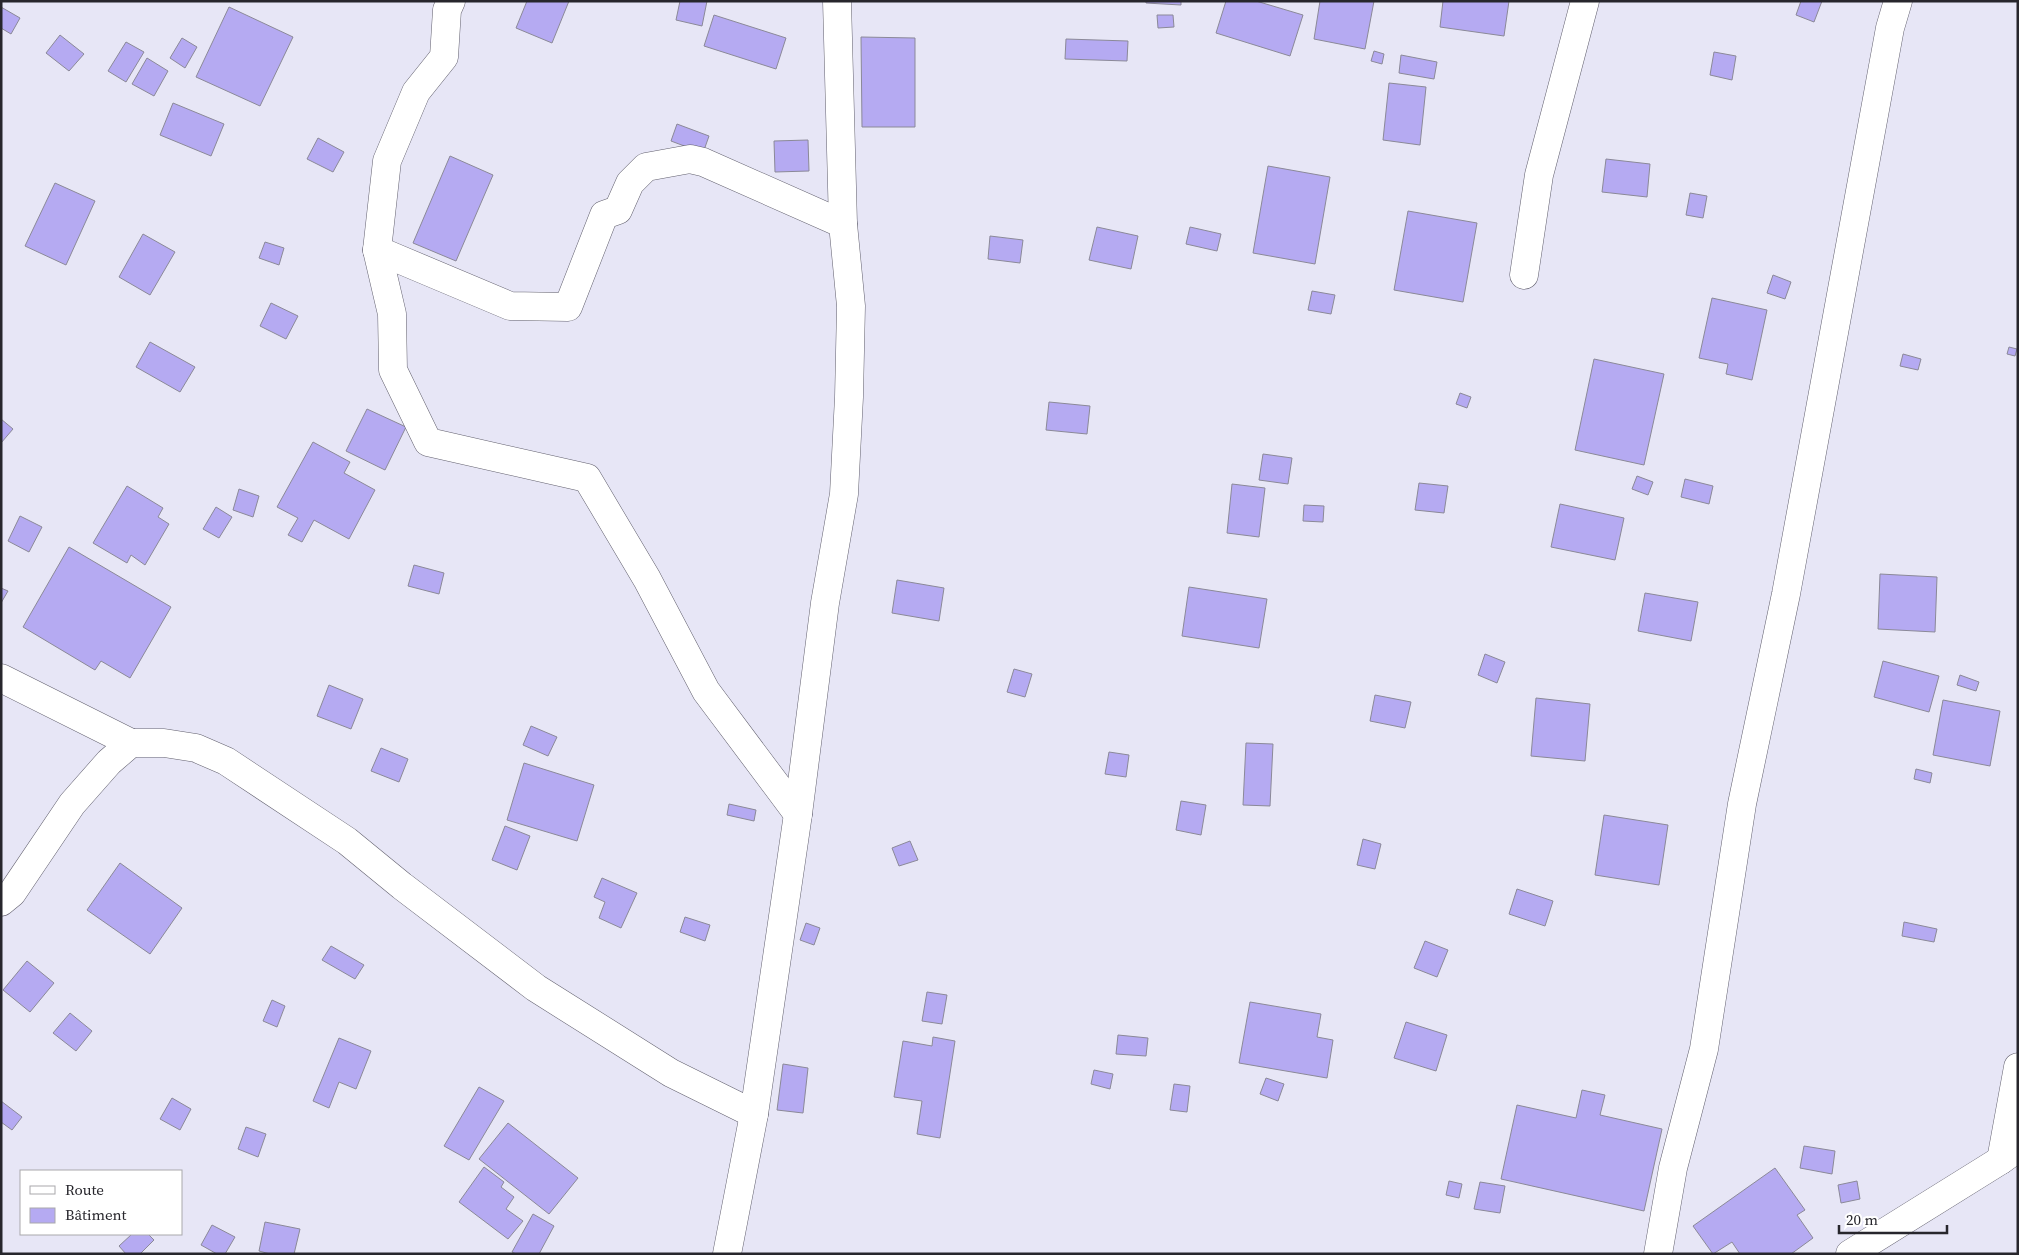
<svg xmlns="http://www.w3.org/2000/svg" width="2019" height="1255" font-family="'Source Serif 4',serif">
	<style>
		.building { fill: #b5aaf2; stroke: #8b8998 }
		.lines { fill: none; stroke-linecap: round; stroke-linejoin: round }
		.street-casing { stroke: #62606e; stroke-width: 29 }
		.street { stroke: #fff; stroke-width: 28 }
	</style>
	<rect width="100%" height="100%" fill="#e7e6f6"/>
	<g class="building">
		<path d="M527 1H569L552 43 516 28Z"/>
		<path d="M680 1H707L702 26 676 20Z"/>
		<path d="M1146 1H1181V5L1146 3Z"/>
		<path d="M1226 1H1256L1303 15 1290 56 1216 33Z"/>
		<path d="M1320 1H1374L1365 49 1314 39Z"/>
		<path d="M1443 1H1509L1504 36 1440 27Z"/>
		<path d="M1801 1H1822L1814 22 1796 15Z"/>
		<path d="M1 7 20 18 11 34 1 28Z"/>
		<path d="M229 7 293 37 260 106 196 77Z"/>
		<path d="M714 15 786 38 776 69 704 46Z"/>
		<path d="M1157 15H1173L1174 27 1158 28Z"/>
		<path d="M60 35 84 54 69 71 46 53Z"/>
		<path d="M861 37 915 38V127H862Z"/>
		<path d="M182 38 197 47 185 68 170 58Z"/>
		<path d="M1066 39 1128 41 1127 61 1065 59Z"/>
		<path d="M126 42 144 52 126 82 108 71Z"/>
		<path d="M1374 51 1384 54 1382 64 1371 61Z"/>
		<path d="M1714 52 1736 56 1732 80 1710 75Z"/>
		<path d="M1401 55 1437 62 1434 79 1399 73Z"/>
		<path d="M147 58 168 71 154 96 132 84Z"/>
		<path d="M1389 83 1426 87 1420 145 1383 140Z"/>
		<path d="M173 103 224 124 211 156 160 135Z"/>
		<path d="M677 124 709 136 703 153 671 141Z"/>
		<path d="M318 138 344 152 333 172 307 159Z"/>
		<path d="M808 140 809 171 775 172 774 141Z"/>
		<path d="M450 156 493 175 456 261 413 243Z"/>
		<path d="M1606 159 1650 164 1647 197 1602 192Z"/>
		<path d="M1268 166 1330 177 1315 264 1253 253Z"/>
		<path d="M55 183 95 201 66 265 25 246Z"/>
		<path d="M1690 193 1707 196 1703 218 1686 215Z"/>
		<path d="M1408 211 1477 223 1463 302 1394 290Z"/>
		<path d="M1097 227 1138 236 1131 269 1089 260Z"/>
		<path d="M1190 227 1221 234 1217 251 1186 244Z"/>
		<path d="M143 234 175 252 150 295 119 277Z"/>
		<path d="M990 236 1023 240 1020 263 988 259Z"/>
		<path d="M265 242 284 248 279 265 259 258Z"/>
		<path d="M1773 275 1791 282 1785 299 1767 293Z"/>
		<path d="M1312 291 1335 295 1331 314 1308 310Z"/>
		<path d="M1712 298 1767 310 1752 380 1726 374 1728 364 1699 358Z"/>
		<path d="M271 303 298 316 286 339 260 326Z"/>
		<path d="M150 342 195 367 180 392 136 367Z"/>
		<path d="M2009 347 2017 349 2015 356 2007 354Z"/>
		<path d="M1903 354 1921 359 1918 370 1900 366Z"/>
		<path d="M1594 359 1664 374 1644 465 1575 450Z"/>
		<path d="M1460 393 1471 397 1467 408 1456 404Z"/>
		<path d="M1049 402 1090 406 1087 434 1046 430Z"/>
		<path d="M367 409 406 427 385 470 346 451Z"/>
		<path d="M1 419 13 429 1 443Z"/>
		<path d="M313 442 350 462 344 473 375 490 349 539 314 520 302 542 288 535 298 518 277 507Z"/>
		<path d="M1263 454 1292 458 1288 484 1259 480Z"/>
		<path d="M1637 476 1653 482 1648 495 1632 489Z"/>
		<path d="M1685 479 1713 486 1709 504 1681 497Z"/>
		<path d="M1419 483 1448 486 1444 513 1415 510Z"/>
		<path d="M1232 484 1265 488 1259 537 1227 533Z"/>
		<path d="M127 486 163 508 158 517 169 524 145 565 131 555 127 563 93 543Z"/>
		<path d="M239 489 259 496 253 517 233 510Z"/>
		<path d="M1560 504 1624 518 1615 560 1551 547Z"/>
		<path d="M1304 505 1324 506 1323 522 1303 521Z"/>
		<path d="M216 507 232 517 219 538 203 529Z"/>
		<path d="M20 516 42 527 29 552 8 541Z"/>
		<path d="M69 547 171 607 130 678 101 661 95 670 23 627Z"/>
		<path d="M414 565 444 573 439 594 408 586Z"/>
		<path d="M1880 574 1937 577 1935 632 1878 629Z"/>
		<path d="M897 580 944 588 939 621 892 613Z"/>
		<path d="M1189 587 1267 599 1259 648 1182 636Z"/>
		<path d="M1 588 8 591 1 603Z"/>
		<path d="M1645 593 1698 602 1691 641 1638 631Z"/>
		<path d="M1485 654 1505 662 1497 683 1478 675Z"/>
		<path d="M1883 661 1939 676 1929 712 1874 697Z"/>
		<path d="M1014 669 1032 674 1025 697 1007 692Z"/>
		<path d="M1960 675 1979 682 1976 691 1957 685Z"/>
		<path d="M329 685 363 699 351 729 317 716Z"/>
		<path d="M1375 695 1411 702 1405 728 1370 721Z"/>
		<path d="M1536 698 1590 704 1585 761 1531 756Z"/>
		<path d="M1943 700 2000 711 1990 766 1933 755Z"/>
		<path d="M531 726 557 737 548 756 523 745Z"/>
		<path d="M1246 743 1273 744 1270 806 1243 805Z"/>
		<path d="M381 748 408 759 399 782 371 771Z"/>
		<path d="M1109 752 1129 755 1126 777 1105 774Z"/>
		<path d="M524 763 594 785 577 841 507 820Z"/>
		<path d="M1916 769 1932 773 1930 783 1914 779Z"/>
		<path d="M1181 801 1206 805 1201 835 1176 830Z"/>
		<path d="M729 804 756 810 754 821 727 815Z"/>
		<path d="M1604 815 1668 825 1659 885 1595 875Z"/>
		<path d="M505 826 530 836 517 870 492 860Z"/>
		<path d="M1363 839 1381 844 1375 869 1357 865Z"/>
		<path d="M910 841 918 860 899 866 892 848Z"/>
		<path d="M120 863 182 908 150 954 87 910Z"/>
		<path d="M602 878 637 893 621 928 599 918 605 902 594 897Z"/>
		<path d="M1517 889 1553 901 1545 926 1509 914Z"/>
		<path d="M685 917 710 925 705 941 680 932Z"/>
		<path d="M1904 922 1937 929 1934 942 1902 936Z"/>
		<path d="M806 923 820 928 814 945 800 940Z"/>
		<path d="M1425 941 1448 950 1437 977 1414 968Z"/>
		<path d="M331 946 364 965 355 979 322 960Z"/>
		<path d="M27 961 54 983 30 1012 3 990Z"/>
		<path d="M927 992 947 995 942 1024 922 1021Z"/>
		<path d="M272 1000 285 1006 277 1027 263 1021Z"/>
		<path d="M1250 1002 1321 1014 1317 1037 1333 1040 1327 1078 1239 1063Z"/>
		<path d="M70 1013 92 1031 76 1051 53 1033Z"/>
		<path d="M1406 1022 1447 1035 1436 1071 1394 1058Z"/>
		<path d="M1118 1035 1148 1038 1146 1056 1116 1054Z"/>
		<path d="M933 1037 955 1041 940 1138 917 1134 922 1101 894 1097 903 1041 932 1046Z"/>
		<path d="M339 1038 371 1051 356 1089 339 1082 329 1108 313 1101Z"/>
		<path d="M783 1064 808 1068 803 1113 777 1110Z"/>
		<path d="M1094 1070 1113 1074 1110 1089 1091 1084Z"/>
		<path d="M1266 1078 1284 1084 1278 1101 1260 1094Z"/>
		<path d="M1174 1084 1190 1086 1187 1112 1170 1110Z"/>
		<path d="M479 1087 504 1101 469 1160 444 1146Z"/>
		<path d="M1582 1090 1605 1095 1600 1115 1662 1129 1644 1211 1501 1179 1517 1105 1576 1118Z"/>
		<path d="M172 1098 191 1109 180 1130 160 1119Z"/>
		<path d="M1 1101 22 1117 12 1130 1 1122Z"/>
		<path d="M508 1123 578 1178 549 1214 479 1159Z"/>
		<path d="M246 1127 266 1134 258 1157 238 1149Z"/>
		<path d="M1804 1146 1835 1151 1832 1174 1800 1168Z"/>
		<path d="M484 1167 504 1182 501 1187 514 1197 506 1209 523 1221 508 1239 459 1202Z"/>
		<path d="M1775 1168 1805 1210 1797 1215 1813 1238 1791 1254H1740L1732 1242 1713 1254 1693 1226Z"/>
		<path d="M1449 1181 1462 1184 1459 1198 1446 1195Z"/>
		<path d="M1857 1181 1860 1199 1841 1203 1838 1185Z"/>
		<path d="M1480 1182 1505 1186 1500 1213 1474 1209Z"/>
		<path d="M533 1214 554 1226 539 1254H516L512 1252Z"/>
		<path d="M265 1222 300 1229 294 1254H270L259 1251Z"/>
		<path d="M212 1225 235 1237 225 1254H217L201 1245Z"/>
		<path d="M132 1234H148L154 1240 140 1254H126L119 1246Z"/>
	</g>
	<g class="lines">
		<g class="street-casing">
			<g id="street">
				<path d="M451 1 447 10 444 57 416 92 387 161 377 250 392 314 393 370 428 442 587 478 647 579 706 691 798 814"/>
				<path d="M377 250 510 306 568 307 604 215 618 210 630 183 646 167 690 159 703 162 843 224"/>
				<path d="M1524 275 1539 175 1585 1"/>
				<path d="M1 678 131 743"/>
				<path d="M1 902 12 893 72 804 109 762 131 743H164L196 748 226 761 347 841 402 886 536 988 671 1073 754 1114"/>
				<path d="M2001 1160 2018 1067"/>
				<path d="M727 1254 754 1114 798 814 825 603 844 494 849 397 851 306 843 224 837 1"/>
				<path d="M1658 1254 1673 1168 1704 1049 1742 804 1786 594 1890 28 1898 1"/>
				<path d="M1850 1254 2001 1160 2018 1148"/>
			</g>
		</g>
		<use href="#street" class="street"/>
	</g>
	<rect width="2019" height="1255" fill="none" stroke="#27262c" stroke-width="5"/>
	<rect x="20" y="1170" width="162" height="65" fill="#ffffff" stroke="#a9a8ab"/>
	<rect x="30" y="1186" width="25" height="8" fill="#ffffff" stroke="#a9a8ab"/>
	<text x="65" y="1195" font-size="15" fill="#27262c">Route</text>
	<rect x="30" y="1208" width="25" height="15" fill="#b5aaf2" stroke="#a9a8ab"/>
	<text x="65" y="1220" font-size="15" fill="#27262c">Bâtiment</text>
	<path d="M1839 1225v8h108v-8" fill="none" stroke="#27262c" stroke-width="2.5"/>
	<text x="1846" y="1225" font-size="15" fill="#27262c" stroke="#ffffff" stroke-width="4" paint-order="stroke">20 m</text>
</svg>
